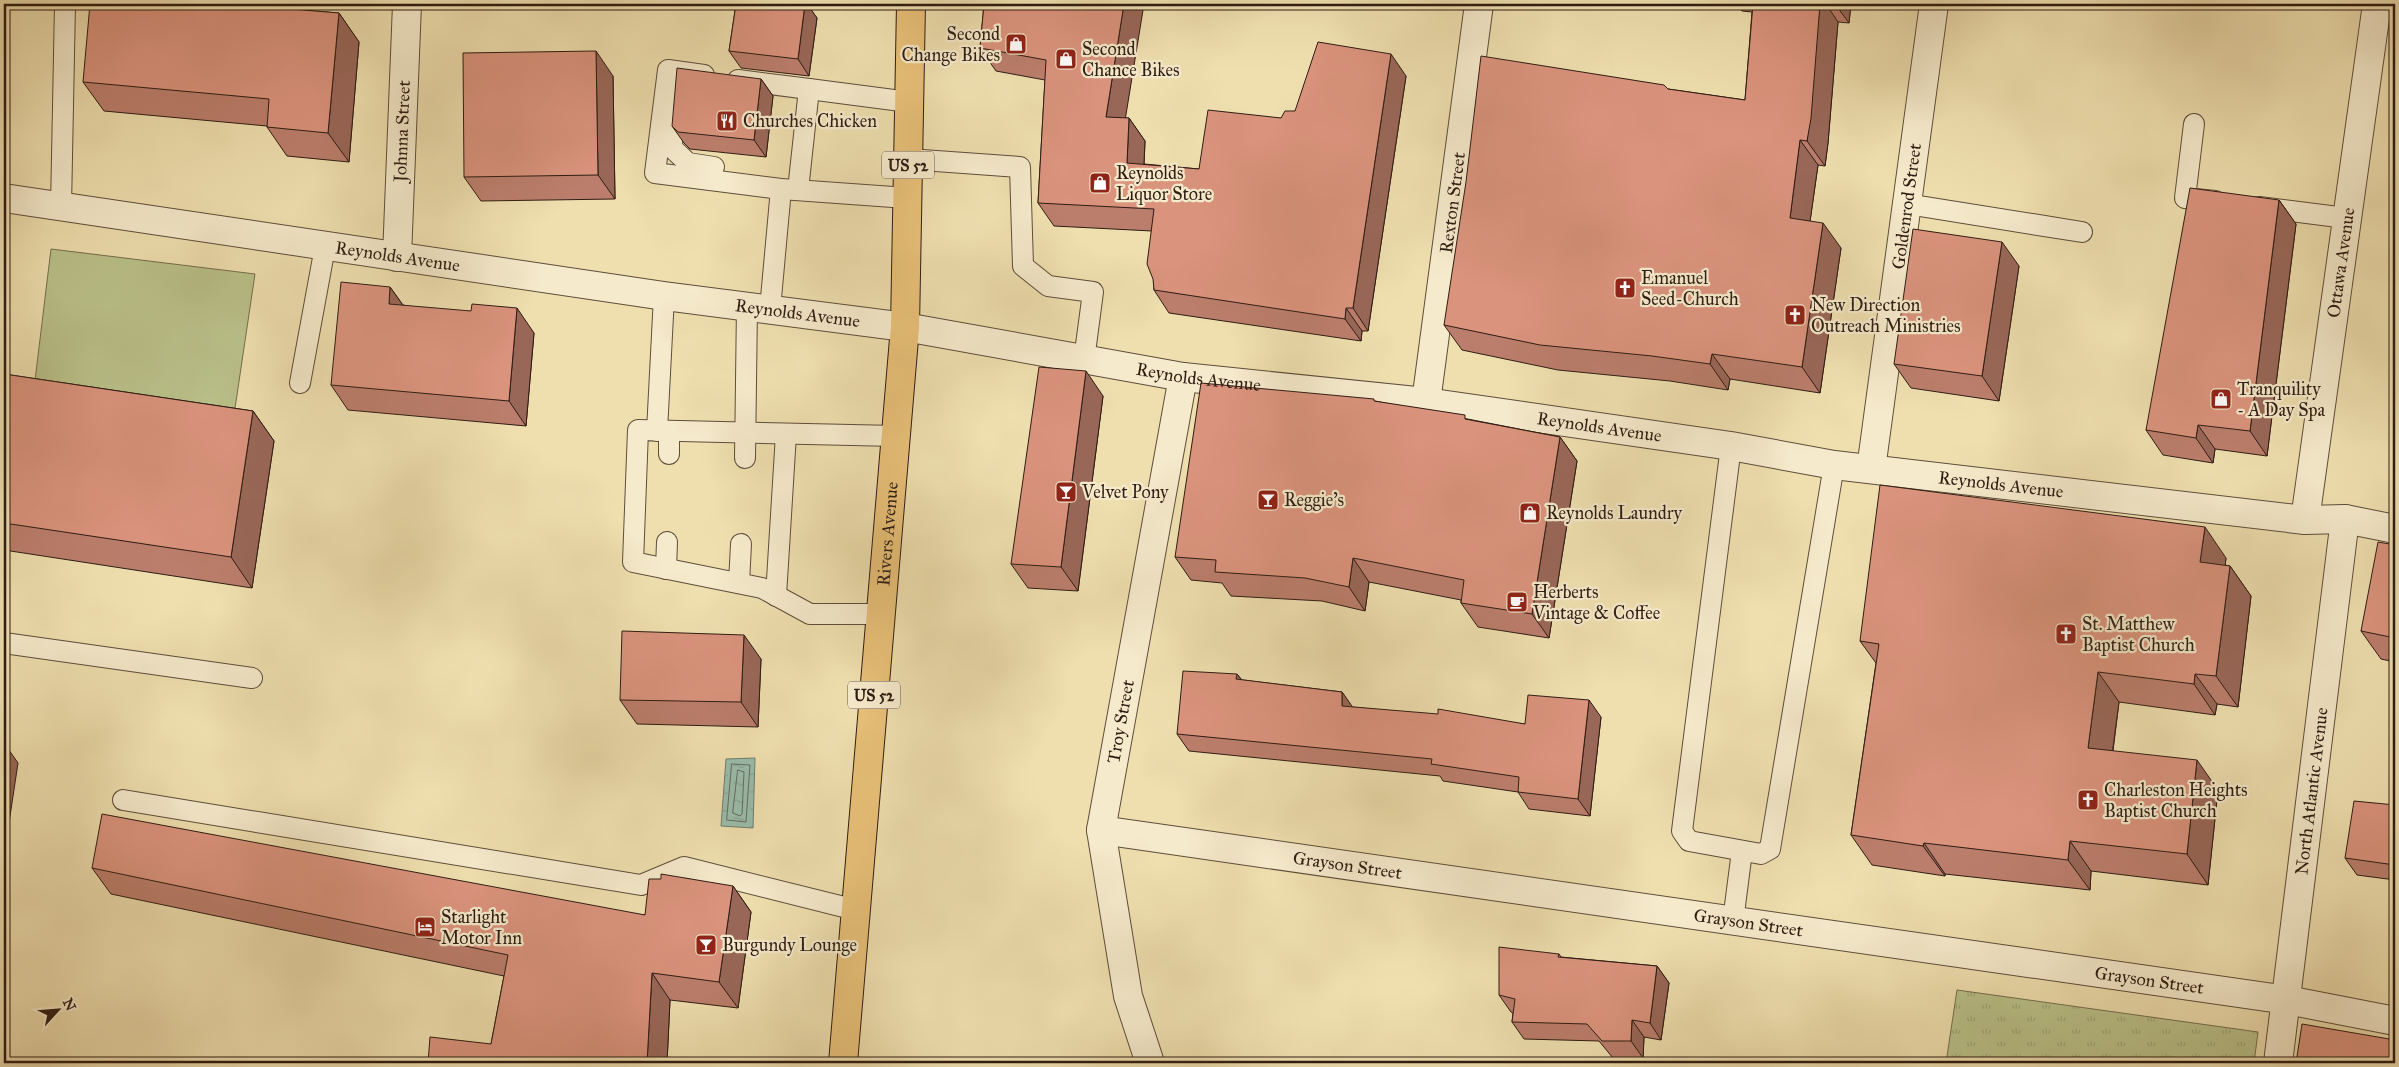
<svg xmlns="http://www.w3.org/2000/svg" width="2399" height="1067" font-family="'IM FELL Great Primer',serif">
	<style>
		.green { fill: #bac18a; stroke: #746e4e }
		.park { fill: url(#park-tufts); stroke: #746e4e }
		.water { fill: url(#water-ripples); stroke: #6f7d6f }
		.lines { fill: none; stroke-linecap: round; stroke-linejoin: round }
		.shore { stroke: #646c60; stroke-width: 1 }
		.service-casing { stroke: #5e4d3a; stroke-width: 22 }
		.minor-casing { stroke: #5e4d3a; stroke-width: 30 }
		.tertiary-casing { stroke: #5e4d3a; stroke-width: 30 }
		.primary-casing { stroke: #2e1c13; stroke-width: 30 }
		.service { stroke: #f5eacb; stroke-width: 20 }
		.minor { stroke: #f5eacb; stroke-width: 28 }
		.tertiary { stroke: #f5eacb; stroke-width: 28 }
		.primary { stroke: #e8c078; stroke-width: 28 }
		.wall { fill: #bb7e6c; stroke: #2e1c13 }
		.shaded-wall { fill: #996758; stroke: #2e1c13 }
		.building { fill: #da937d; stroke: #2e1c13 }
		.labels { text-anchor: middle; stroke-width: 4.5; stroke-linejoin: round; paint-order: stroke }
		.shield { fill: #f5eacb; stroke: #6a5a4a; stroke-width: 1 }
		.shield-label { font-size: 16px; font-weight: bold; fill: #2e1c13 }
		.poi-label { font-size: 18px; fill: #2e1c13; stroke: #f5eacb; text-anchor: start }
		.street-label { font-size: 18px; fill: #2e1c13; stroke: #f5eacb }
	</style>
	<defs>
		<pattern id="park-tufts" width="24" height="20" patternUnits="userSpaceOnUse" patternTransform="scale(1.25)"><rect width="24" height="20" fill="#bac18a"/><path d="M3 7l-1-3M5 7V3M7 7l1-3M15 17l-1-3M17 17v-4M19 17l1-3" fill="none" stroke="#a0a576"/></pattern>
		<pattern id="water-ripples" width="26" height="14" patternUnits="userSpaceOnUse" patternTransform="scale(1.25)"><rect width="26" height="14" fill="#9abdac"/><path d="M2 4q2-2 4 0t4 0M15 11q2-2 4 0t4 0" fill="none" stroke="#85a293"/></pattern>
	</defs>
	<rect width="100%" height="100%" fill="#efdfaf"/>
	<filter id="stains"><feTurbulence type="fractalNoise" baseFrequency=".004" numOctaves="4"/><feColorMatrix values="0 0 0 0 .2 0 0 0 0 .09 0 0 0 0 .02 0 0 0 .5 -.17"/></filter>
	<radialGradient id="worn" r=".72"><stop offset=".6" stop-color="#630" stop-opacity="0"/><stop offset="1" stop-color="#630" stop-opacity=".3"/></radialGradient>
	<path class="green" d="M51 249 255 274 231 435 32 405Z"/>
	<path class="park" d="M1957 990 2258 1032 2254 1063H1946Z"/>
	<path class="water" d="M755 758 753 828 721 826 726 759Z"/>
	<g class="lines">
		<g class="shore">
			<path d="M732 764 750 765 746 822 727 820Z"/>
			<path d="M738 770 744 772 742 814 740 816 733 813Z"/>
		</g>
		<g class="service-casing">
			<g id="service">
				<path d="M704 75 668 70 655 173 781 189 907 198"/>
				<path d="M738 80 809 89 798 190"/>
				<path d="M809 89 909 102"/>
				<path d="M672 120V148L688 163 714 167"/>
				<path d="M2194 124 2185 198 2215 201"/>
				<path d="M908 159 1020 167 1023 266 1048 286 1093 292 1084 360"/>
				<path d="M1907 204 2082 232"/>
				<path d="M61 207 65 4"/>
				<path d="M2259 207 2346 218"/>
				<path d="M770 309 781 189"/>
				<path d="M300 383 325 247"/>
				<path d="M657 431 664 296"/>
				<path d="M1731 446 1682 831 1689 841 1761 854 1770 849 1834 465"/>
				<path d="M669 454V431"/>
				<path d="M745 458 747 305"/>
				<path d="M666 569 667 542"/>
				<path d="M739 583 741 544"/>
				<path d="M776 596 786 434"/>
				<path d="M881 614H810L762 588 633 562 638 430 896 436"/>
				<path d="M4 643 252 678"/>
				<path d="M123 800 641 885 684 867 856 910"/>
				<path d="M1733 921 1742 851"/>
			</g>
		</g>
		<g class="minor-casing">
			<g id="minor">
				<path id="s1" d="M397 257 407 4"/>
				<path id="s2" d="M1426 402 1479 4"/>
				<path id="s3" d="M1871 469 1934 4"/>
				<path id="s4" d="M2305 520 2377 4"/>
				<path id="s5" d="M1101 830 2287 1000 2395 1021"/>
				<path id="s6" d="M1150 1063 1128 996 1101 830 1183 377"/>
				<path id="s7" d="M2278 1063 2345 519"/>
			</g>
		</g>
		<g class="tertiary-casing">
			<g id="tertiary">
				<path id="s8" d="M4 198 664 296 905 327 1183 377 1426 402 1731 446 1834 465 2305 520 2345 519 2395 529"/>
			</g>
		</g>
		<g class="primary-casing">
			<g id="primary">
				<path id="s9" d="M843 1063 905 327 911 4"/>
			</g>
		</g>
		<use href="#service" class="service"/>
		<use href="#minor" class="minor"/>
		<use href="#tertiary" class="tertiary"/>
		<use href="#primary" class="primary"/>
	</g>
	<g class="wall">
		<path d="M736 4H807L817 18 809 76 741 68 729 51Z"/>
		<path d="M984 4 1125 118H1129L1145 141 1144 164 1199 169 1281 118 1295 111 1406 76 1368 331H1362L1361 341 1169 313 1154 290 1152 231 1054 226 1038 203 1045 80 996 71 980 48Z"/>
		<path d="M1737 4H1851L1849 23 1838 22 1828 143 1825 166 1818 165 1810 221 1841 248 1820 393 1730 379 1728 390 1670 381 1558 370 1462 350 1444 325 1668 89 1745 100 1752 12 1742 11Z"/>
		<path d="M242 5 339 13 359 42 349 162 287 156 267 127V126L104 111 83 82Z"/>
		<path d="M613 76 615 199 481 201 464 177Z"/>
		<path d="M761 79 773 96 766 157 690 149 684 143 672 126Z"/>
		<path d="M2279 200 2296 224 2267 456 2215 449 2213 463 2163 455 2146 430Z"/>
		<path d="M2019 266 1999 401 1911 388 1894 364Z"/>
		<path d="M390 287 403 305 534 333 526 426 348 410 331 385Z"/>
		<path d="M4 374 253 411 274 441 252 588 4 550Z"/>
		<path d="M1103 396 1078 591 1028 588 1011 564Z"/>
		<path d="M1375 401 1560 437 1577 461 1549 638 1478 627 1461 603V600L1369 582 1365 611 1322 601 1231 596 1222 583 1191 580 1175 557Z"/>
		<path d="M2395 545V662L2381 659 2361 631Z"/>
		<path d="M2226 558 2225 565 2230 566 2251 596 2238 707 2217 704 2215 715 2119 702 2113 751 2218 790 2208 885 2091 871 2090 890 1945 874V876L1872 865 1851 835 1876 663 1860 641Z"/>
		<path d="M761 659 758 727 637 724 620 700Z"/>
		<path d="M1237 674 1242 680 1342 692 1352 707 1525 724 1601 717 1590 816 1529 809 1518 792 1443 781 1440 776 1189 751 1177 734Z"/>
		<path d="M2395 805V880L2357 875 2345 858Z"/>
		<path d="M92 868 645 915 733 886 751 912 738 1008 670 1000 667 1063H428L491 1044 504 976 111 894Z"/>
		<path d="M1559 954 1561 957 1657 966 1669 983 1661 1040 1644 1037 1643 1058H1613L1599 1041 1524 1039 1512 1022 1513 1013 1511 1012 1499 995Z"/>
	</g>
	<g class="shaded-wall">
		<path d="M805 4H807L817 18 809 76 798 59Z"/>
		<path d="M1124 4H1144L1122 139 1106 117Z"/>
		<path d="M1820 4H1826L1838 22 1828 143 1825 166 1807 141Z"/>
		<path d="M1835 4H1851L1849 23Z"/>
		<path d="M339 13 359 42 349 162 328 133Z"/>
		<path d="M596 51 613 76 615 199 598 175Z"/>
		<path d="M1391 54 1406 76 1368 331 1353 308Z"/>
		<path d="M761 79 773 96 766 157 754 140Z"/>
		<path d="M1129 118 1145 141 1143 185 1127 163Z"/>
		<path d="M1800 140 1818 165 1807 243 1790 218Z"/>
		<path d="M2279 200 2296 224 2267 456 2250 431Z"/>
		<path d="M1823 223 1841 248 1820 393 1802 367Z"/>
		<path d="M2002 242 2019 266 1999 401 1982 376Z"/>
		<path d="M390 287 407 311 389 304Z"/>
		<path d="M517 308 534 333 526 426 509 401Z"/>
		<path d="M1346 308 1362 331 1361 341 1345 319Z"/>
		<path d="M1712 354 1730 379 1728 390 1710 364Z"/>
		<path d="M1086 371 1103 396 1078 591 1061 567Z"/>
		<path d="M253 411 274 441 252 588 231 557Z"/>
		<path d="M2198 425 2215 449 2213 463 2196 438Z"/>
		<path d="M1560 437 1577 461 1549 638 1532 614Z"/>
		<path d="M2205 527 2226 558 2222 592 2200 562Z"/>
		<path d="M1353 558 1369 582 1365 611 1349 587Z"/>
		<path d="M2230 566 2251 596 2238 707 2216 676Z"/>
		<path d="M744 635 761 659 758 727 741 702Z"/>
		<path d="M2098 672 2119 702 2109 778 2088 748Z"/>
		<path d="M1237 674 1249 690 1236 679Z"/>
		<path d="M2195 674 2217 704 2215 715 2194 684Z"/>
		<path d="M1342 692 1354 709 1342 706Z"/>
		<path d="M1589 700 1601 717 1590 816 1578 799Z"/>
		<path d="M4 743 18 763 4 856Z"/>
		<path d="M2197 760 2218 790 2208 885 2187 854Z"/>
		<path d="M2070 841 2091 871 2090 890 2068 860Z"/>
		<path d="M1924 843 1945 874V876L1923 846Z"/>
		<path d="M733 886 751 912 738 1008 719 982Z"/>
		<path d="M1657 966 1669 983 1661 1040 1650 1023Z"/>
		<path d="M652 973 670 1000 667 1063H647Z"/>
		<path d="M1632 1020 1644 1037 1643 1058 1631 1041Z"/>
	</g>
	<g class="building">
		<path d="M90 4H232L339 13 328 133 267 127 269 99 83 82Z"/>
		<path d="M736 4H805L798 59 729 51Z"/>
		<path d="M984 4H1124L1106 117 1129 118 1127 163 1199 169 1208 110 1281 118 1285 111H1295L1318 42 1391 54 1353 308H1346L1345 319 1154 290 1153 279 1147 264 1154 209 1038 203 1046 60 980 48Z"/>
		<path d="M1753 4H1820L1811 118 1807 141 1800 140 1790 218 1823 223 1802 367 1712 354 1710 364 1652 356 1540 345 1444 325 1466 182 1481 56 1664 85 1668 89 1745 100Z"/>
		<path d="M596 51 598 175 464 177 463 53Z"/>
		<path d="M677 68 761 79 754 140 678 132 672 126Z"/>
		<path d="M2190 188 2279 200 2250 431 2198 425 2196 438 2146 430Z"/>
		<path d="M1913 229 2002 242 1982 376 1894 364Z"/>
		<path d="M341 282 390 287 389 304 471 311 472 304 517 308 509 401 331 385Z"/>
		<path d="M1039 367 1086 371 1061 567 1011 564Z"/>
		<path d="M4 374 253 411 231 557 4 523Z"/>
		<path d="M1201 383 1374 399V401L1465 415V419L1560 437 1532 614 1461 603 1464 580 1353 558 1349 587 1305 578 1215 572 1216 560 1175 557Z"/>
		<path d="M1880 485 2205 527 2200 562 2230 566 2216 676 2195 674 2194 684 2098 672 2088 748 2197 760 2187 854 2070 841 2068 860 1924 843 1923 846 1851 835 1879 644 1860 641Z"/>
		<path d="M2378 542 2395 545V638L2361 631Z"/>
		<path d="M622 631 744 635 741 702 620 700Z"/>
		<path d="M1183 671 1237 674 1236 679 1342 692V706L1438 714V709L1525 724 1528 695 1589 700 1578 799 1518 792 1519 777 1431 764 1432 759 1177 734Z"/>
		<path d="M2354 801 2395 805V865L2345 858Z"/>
		<path d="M102 814 645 915 649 879H661V874L733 886 719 982 652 973 647 1063H428L430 1037 491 1044 508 955 92 868Z"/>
		<path d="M1499 947 1559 954 1558 957 1657 966 1650 1023 1632 1020 1631 1041H1602L1587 1024 1512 1022 1515 999 1499 995Z"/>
		<path d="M2302 1024 2395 1040V1063H2296Z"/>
	</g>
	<defs>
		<g id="shop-square" transform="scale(1.125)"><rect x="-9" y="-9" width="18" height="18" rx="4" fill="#8f2418" stroke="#f5eacb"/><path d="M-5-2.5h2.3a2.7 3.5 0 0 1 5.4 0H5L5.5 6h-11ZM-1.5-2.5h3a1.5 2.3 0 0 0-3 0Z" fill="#fff"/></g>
		<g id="restaurant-square" transform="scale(1.125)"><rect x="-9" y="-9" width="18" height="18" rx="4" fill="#8f2418" stroke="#f5eacb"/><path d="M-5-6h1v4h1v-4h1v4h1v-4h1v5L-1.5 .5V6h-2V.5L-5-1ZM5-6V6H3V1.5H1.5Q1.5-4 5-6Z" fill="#fff"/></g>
		<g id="church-square" transform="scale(1.125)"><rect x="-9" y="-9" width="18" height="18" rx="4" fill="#8f2418" stroke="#f5eacb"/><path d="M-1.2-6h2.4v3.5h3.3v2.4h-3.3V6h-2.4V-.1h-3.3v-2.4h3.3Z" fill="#fff"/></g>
		<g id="bar-square" transform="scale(1.125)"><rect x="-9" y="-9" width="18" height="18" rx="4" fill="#8f2418" stroke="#f5eacb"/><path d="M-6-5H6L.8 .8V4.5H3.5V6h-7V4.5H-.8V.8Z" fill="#fff"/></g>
		<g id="cafe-square" transform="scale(1.125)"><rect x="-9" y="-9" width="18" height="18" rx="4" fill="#8f2418" stroke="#f5eacb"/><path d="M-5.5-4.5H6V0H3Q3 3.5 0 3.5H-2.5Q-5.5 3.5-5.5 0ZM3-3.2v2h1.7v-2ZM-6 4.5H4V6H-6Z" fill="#fff"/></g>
		<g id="hotel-square" transform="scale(1.125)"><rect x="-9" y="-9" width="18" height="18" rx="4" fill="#8f2418" stroke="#f5eacb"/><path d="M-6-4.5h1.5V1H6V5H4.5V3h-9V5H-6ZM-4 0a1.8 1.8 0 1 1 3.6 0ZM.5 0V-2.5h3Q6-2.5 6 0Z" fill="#fff"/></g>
	</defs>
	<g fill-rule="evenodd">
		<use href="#shop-square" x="1016" y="44"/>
		<use href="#shop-square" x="1066" y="59"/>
		<use href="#restaurant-square" x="727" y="121"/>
		<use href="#shop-square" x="1100" y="183"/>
		<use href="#church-square" x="1625" y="288"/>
		<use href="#church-square" x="1795" y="315"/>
		<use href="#shop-square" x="2221" y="399"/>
		<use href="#bar-square" x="1066" y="492"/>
		<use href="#bar-square" x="1268" y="500"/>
		<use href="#shop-square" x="1530" y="513"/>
		<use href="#cafe-square" x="1517" y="602"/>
		<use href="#church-square" x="2066" y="634"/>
		<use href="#church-square" x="2088" y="800"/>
		<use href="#hotel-square" x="425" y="927"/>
		<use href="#bar-square" x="706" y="945"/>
	</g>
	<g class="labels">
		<g class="shield">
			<rect x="882" y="151.5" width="52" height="27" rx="4"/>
			<rect x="848" y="681.5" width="52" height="27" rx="4"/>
		</g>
		<g class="shield-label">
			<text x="908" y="171">US 52</text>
			<text x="874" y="701">US 52</text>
		</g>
		<g class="poi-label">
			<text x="1000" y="40" text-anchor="end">Second<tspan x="1000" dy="21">Change Bikes</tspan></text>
			<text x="1082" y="55">Second<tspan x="1082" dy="21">Chance Bikes</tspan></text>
			<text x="743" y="127">Churches Chicken</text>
			<text x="1116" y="179">Reynolds<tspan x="1116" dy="21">Liquor Store</tspan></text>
			<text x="1641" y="284">Emanuel<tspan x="1641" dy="21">Seed-Church</tspan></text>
			<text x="1811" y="311">New Direction<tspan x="1811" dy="21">Outreach Ministries</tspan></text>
			<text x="2237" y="395">Tranquility<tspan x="2237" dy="21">- A Day Spa</tspan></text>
			<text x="1082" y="498">Velvet Pony</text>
			<text x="1284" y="506">Reggie's</text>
			<text x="1546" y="519">Reynolds Laundry</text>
			<text x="1533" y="598">Herberts<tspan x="1533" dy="21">Vintage &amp; Coffee</tspan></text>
			<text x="2082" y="630">St. Matthew<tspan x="2082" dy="21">Baptist Church</tspan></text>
			<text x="2104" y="796">Charleston Heights<tspan x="2104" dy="21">Baptist Church</tspan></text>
			<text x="441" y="923">Starlight<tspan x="441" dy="21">Motor Inn</tspan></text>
			<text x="722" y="951">Burgundy Lounge</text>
		</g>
		<g class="street-label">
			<text dy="6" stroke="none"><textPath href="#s1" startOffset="126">Johnna Street</textPath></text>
			<text dy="6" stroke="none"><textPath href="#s2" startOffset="201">Rexton Street</textPath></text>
			<text dy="6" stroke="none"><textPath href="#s3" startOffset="265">Goldenrod Street</textPath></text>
			<text dy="6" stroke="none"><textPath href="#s8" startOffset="398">Reynolds Avenue</textPath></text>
			<text dy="6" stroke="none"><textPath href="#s4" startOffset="260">Ottawa Avenue</textPath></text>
			<text dy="6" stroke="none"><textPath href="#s8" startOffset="802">Reynolds Avenue</textPath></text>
			<text dy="6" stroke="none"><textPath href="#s8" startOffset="1208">Reynolds Avenue</textPath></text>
			<text dy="6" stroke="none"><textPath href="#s8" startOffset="1612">Reynolds Avenue</textPath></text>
			<text dy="6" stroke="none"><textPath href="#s8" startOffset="2018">Reynolds Avenue</textPath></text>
			<text dy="6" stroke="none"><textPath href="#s9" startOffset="531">Rivers Avenue</textPath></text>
			<text dy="6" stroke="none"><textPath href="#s6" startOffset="349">Troy Street</textPath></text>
			<text dy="6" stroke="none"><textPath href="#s7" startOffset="274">North Atlantic Avenue</textPath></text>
			<text dy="6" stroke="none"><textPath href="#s5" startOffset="249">Grayson Street</textPath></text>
			<text dy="6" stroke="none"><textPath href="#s5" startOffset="654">Grayson Street</textPath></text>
			<text dy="6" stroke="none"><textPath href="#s5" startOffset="1059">Grayson Street</textPath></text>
		</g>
	</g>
	<rect width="2399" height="1067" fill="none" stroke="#efdfaf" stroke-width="20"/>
	<rect x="5" y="5" width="2389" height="1057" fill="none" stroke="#2e1c13" stroke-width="2.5"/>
	<rect x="10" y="10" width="2379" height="1047" fill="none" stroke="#2e1c13"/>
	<g transform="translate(58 1010) rotate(64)" stroke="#f5eacb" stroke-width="4" paint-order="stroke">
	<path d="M0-4L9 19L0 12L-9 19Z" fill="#2e1c13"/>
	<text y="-8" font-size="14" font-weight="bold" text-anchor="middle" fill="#2e1c13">N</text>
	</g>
	<rect width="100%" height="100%" filter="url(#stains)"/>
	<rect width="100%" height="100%" fill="url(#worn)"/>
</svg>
